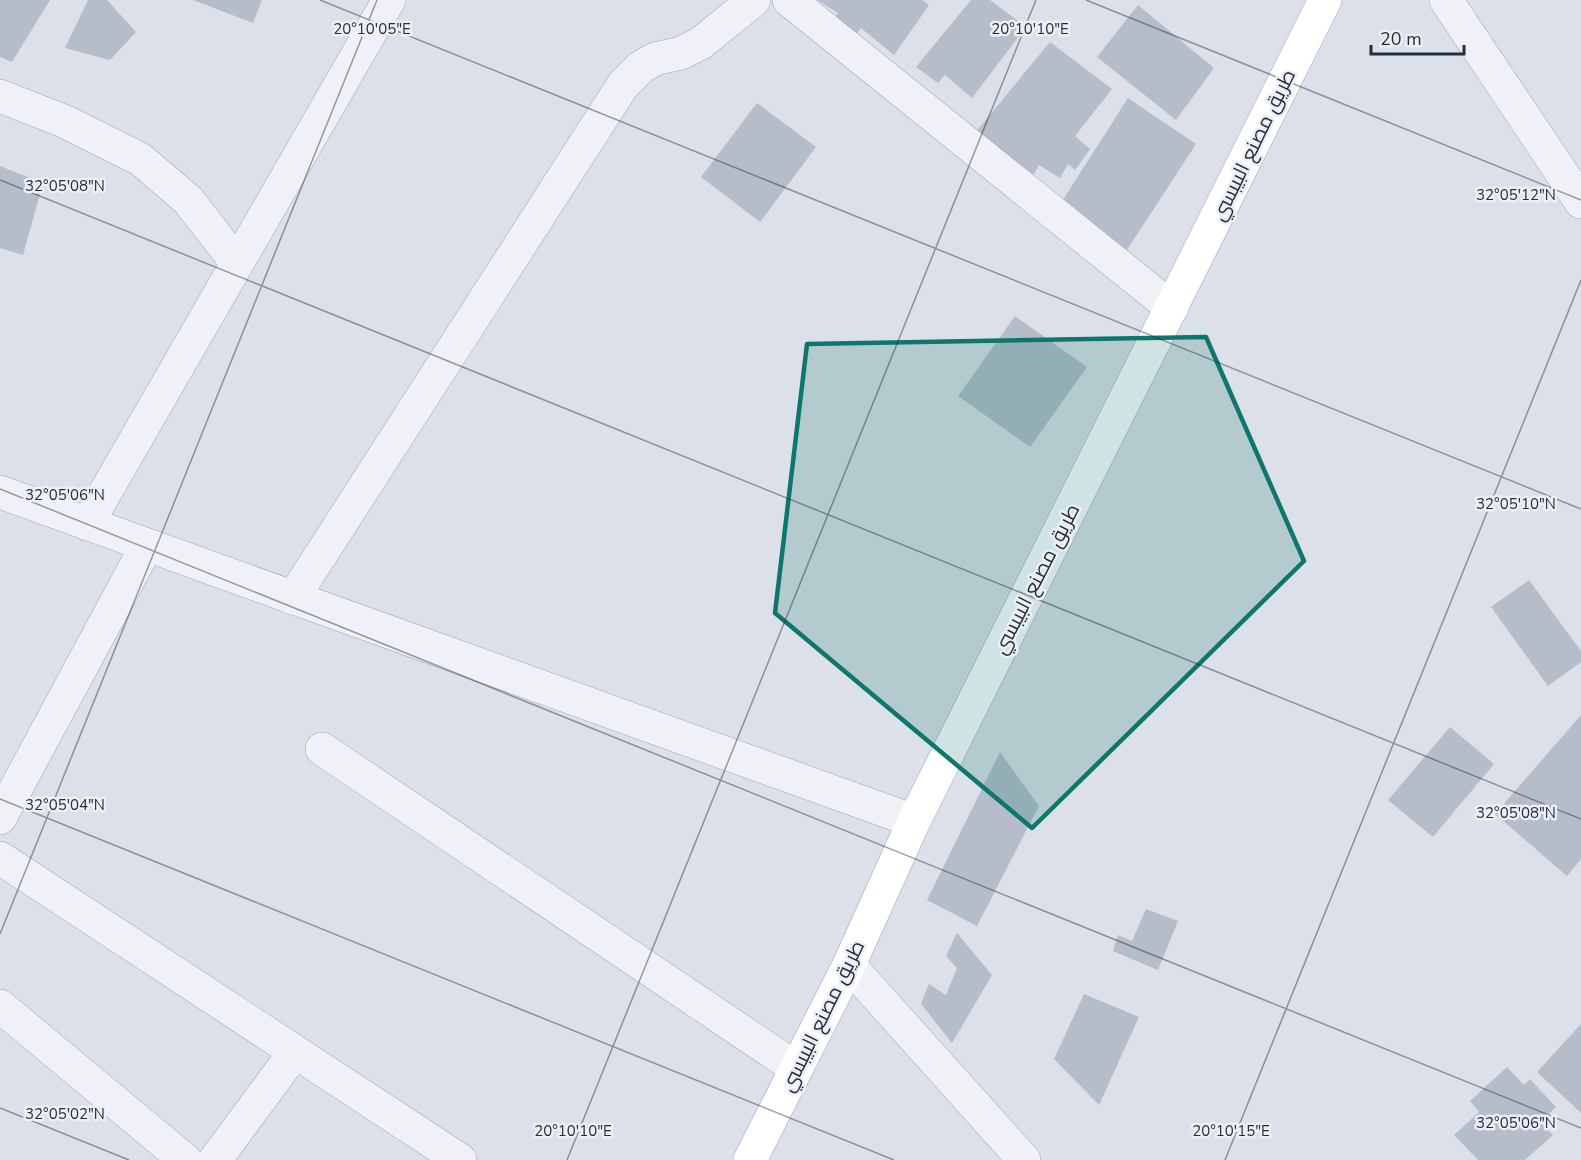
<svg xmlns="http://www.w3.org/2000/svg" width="1581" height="1160" font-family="'Nunito Sans',Cairo,sans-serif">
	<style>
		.building { fill: #b6bcc9 }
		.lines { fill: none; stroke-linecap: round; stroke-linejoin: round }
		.minor-casing { stroke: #a1a7b2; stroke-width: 34 }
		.major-casing { stroke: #9ba3b5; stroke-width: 34 }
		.minor { stroke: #eff1f6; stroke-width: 33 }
		.major { stroke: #fff; stroke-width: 33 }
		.marked { fill: #0f766e; fill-opacity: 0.2; stroke: #0f766e; stroke-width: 4.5; stroke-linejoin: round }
		.ticks { fill: none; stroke: #242d40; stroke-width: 1.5; stroke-opacity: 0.45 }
		.labels { text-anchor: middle; stroke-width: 5; stroke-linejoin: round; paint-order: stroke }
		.street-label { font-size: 20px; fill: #242d40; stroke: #eceff6 }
		.ticks-label { font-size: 15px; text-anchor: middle; fill: #242d40; stroke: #eceff6; stroke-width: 5; stroke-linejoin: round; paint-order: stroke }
	</style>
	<rect width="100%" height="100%" fill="#dce0e8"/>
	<g class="building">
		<path d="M0 0H50L12 62 0 57Z"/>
		<path d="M88 0H107L136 32 110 60 65 48Z"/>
		<path d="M193 0H262L253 23Z"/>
		<path d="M817 0H922L929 5 894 55 861 28 853 38 832 21 838 13Z"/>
		<path d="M971 0H990L1026 27 972 98 945 75 938 83 916 67Z"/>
		<path d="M1138 5 1214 68 1176 120 1097 57Z"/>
		<path d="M1050 42 1112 89 1075 136 1090 149 1075 170 1068 164 1060 178 1039 165 1030 181 975 133Z"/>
		<path d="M1128 98 1196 144 1121 259 1057 209Z"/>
		<path d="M757 103 816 147 760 222 701 177Z"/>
		<path d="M0 166 43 183 23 255 0 248Z"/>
		<path d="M1015 316 1087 367 1030 447 958 396Z"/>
		<path d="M1529 580 1581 651V662L1548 686 1491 607Z"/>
		<path d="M1581 715V859L1567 876 1495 814Z"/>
		<path d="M1450 727 1494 764 1433 837 1388 800Z"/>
		<path d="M1000 752 1039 806 977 926 927 900Z"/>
		<path d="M1146 909 1178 921 1158 970 1113 951 1118 935 1132 941Z"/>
		<path d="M957 933 992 975 952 1043 921 1004 929 984 946 995 957 968 946 956Z"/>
		<path d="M1084 994 1139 1017 1099 1105 1054 1059Z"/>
		<path d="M1581 1024V1113L1537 1072Z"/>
		<path d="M1507 1067 1524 1085 1530 1079 1556 1107 1540 1122 1553 1135 1525 1160H1478L1454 1135 1479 1112 1470 1101Z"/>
	</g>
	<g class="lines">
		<g class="minor-casing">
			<g id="minor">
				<path d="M789 0 1172 308"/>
				<path d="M1446 0 1581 202"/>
				<path d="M0 96 66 122 140 159 188 200 237 263"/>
				<path d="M0 492 914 821"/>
				<path d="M87 524 389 0"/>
				<path d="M293 598 623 85 641 67 655 59 681 53 701 43 754 0"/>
				<path d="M322 749 796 1068"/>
				<path d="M0 818 147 545"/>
				<path d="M0 858 460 1160"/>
				<path d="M849 965 1024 1160"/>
				<path d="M0 1006 185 1160"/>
				<path d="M215 1160 295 1052"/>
			</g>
		</g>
		<g class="major-casing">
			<path id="major" d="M750 1160 849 965 914 821 1325 0"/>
		</g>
		<use href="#minor" class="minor"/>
		<use href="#major" class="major"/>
	</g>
	<path class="marked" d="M1206 337 1304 561 1032 828 775 613 807 344Z"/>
	<path class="ticks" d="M320 0 1581 509M1086 0 1581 200M0 180 1581 819M0 489 1581 1128M0 799 894 1160M0 934 377 0M0 1108 129 1160M567 1160 1036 0M1225 1160 1581 280"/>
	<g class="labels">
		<g class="street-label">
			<text transform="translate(1253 145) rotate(-64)" y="7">طريق مصنع البيبسي</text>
			<text transform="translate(1036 579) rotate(-63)" y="7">طريق مصنع البيبسي</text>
			<text transform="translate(822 1016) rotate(-64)" y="7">طريق مصنع البيبسي</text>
		</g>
	</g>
	<g class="ticks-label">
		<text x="372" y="34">20°10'05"E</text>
		<text x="1030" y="34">20°10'10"E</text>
		<text x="65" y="191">32°05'08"N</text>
		<text x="1516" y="200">32°05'12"N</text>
		<text x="65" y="500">32°05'06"N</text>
		<text x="1516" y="509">32°05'10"N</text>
		<text x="65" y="810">32°05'04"N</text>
		<text x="1516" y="818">32°05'08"N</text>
		<text x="65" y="1119">32°05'02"N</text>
		<text x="1516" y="1128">32°05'06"N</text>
		<text x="573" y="1136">20°10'10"E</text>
		<text x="1231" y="1136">20°10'15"E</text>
	</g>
	<path d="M1371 45v9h93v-9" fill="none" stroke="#242d40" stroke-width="3"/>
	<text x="1380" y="45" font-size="18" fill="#242d40" stroke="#eceff6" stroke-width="4.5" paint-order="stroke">20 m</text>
</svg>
